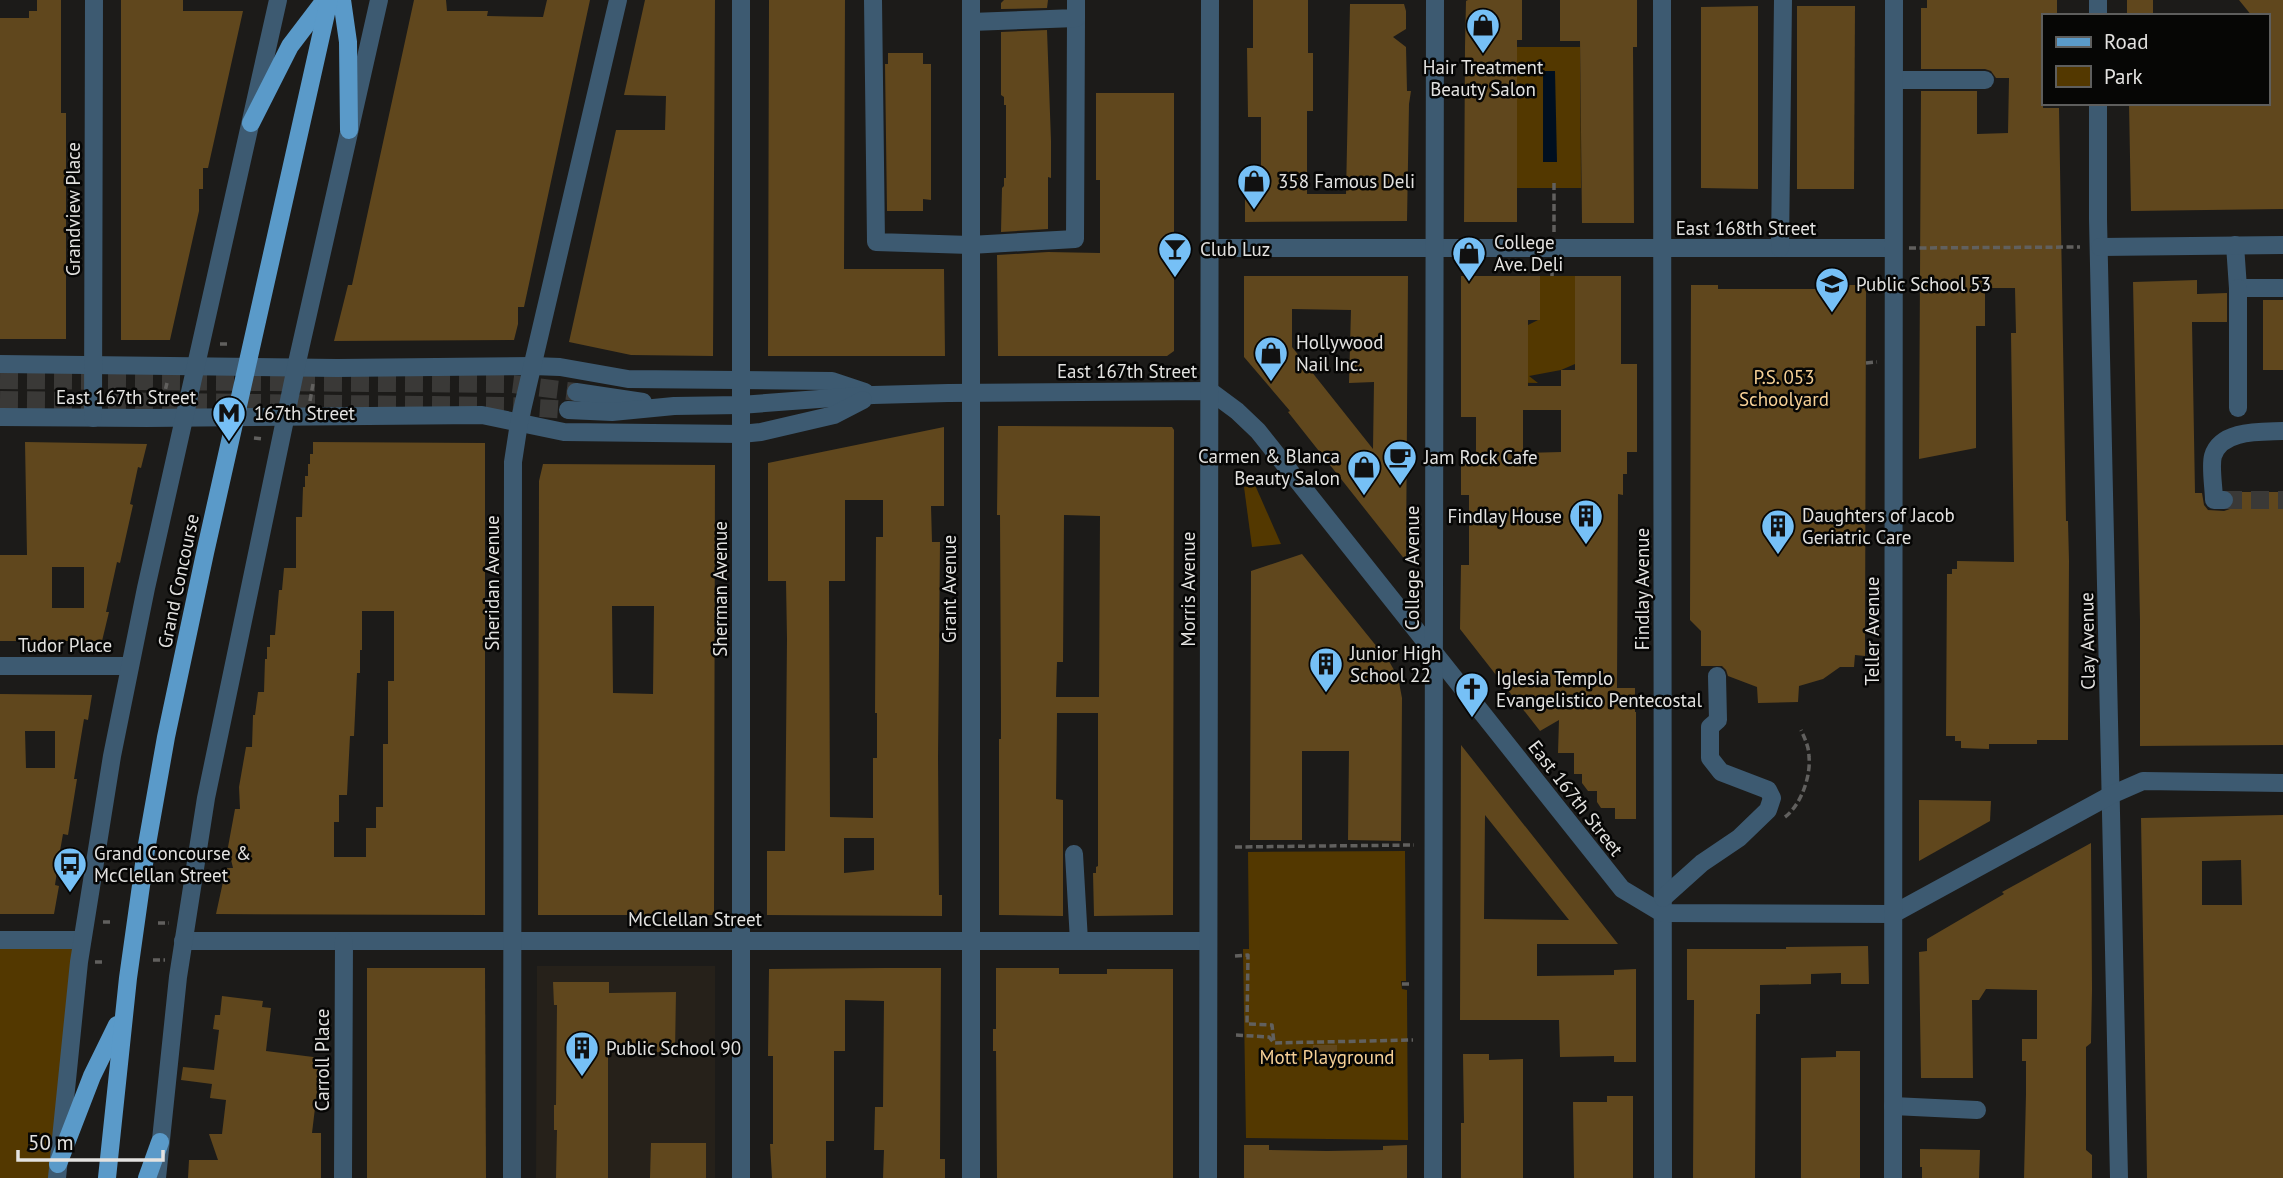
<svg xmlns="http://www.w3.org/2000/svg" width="2283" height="1178" font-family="'PT Sans',sans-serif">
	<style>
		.built { fill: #26211a }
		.green { fill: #533800 }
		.water { fill: #000f1f }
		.building { fill: #60471d; fill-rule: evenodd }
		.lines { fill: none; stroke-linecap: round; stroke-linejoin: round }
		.minor-tunnel { stroke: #3a3937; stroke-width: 18; stroke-dasharray: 18 9; stroke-linecap: butt }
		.path { stroke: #61605e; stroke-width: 3.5; stroke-dasharray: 7 3.5; stroke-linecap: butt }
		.minor { stroke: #3d5a71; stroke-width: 18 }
		.major { stroke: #5a9ac9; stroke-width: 18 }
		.labels { text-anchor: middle; stroke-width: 5; stroke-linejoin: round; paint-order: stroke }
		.poi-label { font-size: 19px; fill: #e3e2e0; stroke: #060605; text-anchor: start }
		.street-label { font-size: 19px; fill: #e3e2e0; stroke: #060605 }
		.park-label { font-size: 19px; fill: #f6d096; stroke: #060605 }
	</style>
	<rect width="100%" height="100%" fill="#1c1b19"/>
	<path class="built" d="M537 966H715V1178H536Z"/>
	<g class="green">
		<path d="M1517 47H1580L1581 188H1517Z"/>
		<path d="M1540 276H1575V364L1561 370 1529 376 1538 383 1482 382 1528 325 1540 319Z"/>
		<path d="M1255 485 1281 544 1252 547 1244 487Z"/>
		<path d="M1405 851 1406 981H1401L1402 989 1407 990V998L1408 1140 1246 1138 1243 949H1249L1248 852Z"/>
		<path d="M0 940H82L62 1178H0Z"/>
	</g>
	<path class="water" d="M1543 71H1555L1557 162H1543Z"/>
	<g class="building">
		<path d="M37 0H61V113H66V339H0V18H29V11H37Z"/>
		<path d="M121 0H183V11H243L208 168H203V189H199V211L170 340H121Z"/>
		<path d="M414 0H446L447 11H488L487 16 543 17 547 0H590L524 307H518V324L514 340 334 341 348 285H352Z"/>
		<path d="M645 0H715L713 356 631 355 569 342 616 130H665L666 96 624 95Z"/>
		<path d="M769 0H845L844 269H944L945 356H768Z"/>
		<path d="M1004 0H1048L1047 8 1001 9V3Z"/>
		<path d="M1253 0H1308V53H1313V111H1307V194H1346L1350 4H1404L1406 11V29L1393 37 1406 47 1407 91H1411L1409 104 1407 221 1245 222V187H1261V117H1248L1247 48H1253Z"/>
		<path d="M1468 0H1522V40H1517V222H1464L1465 46 1466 1Z"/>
		<path d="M1560 0H1637V47H1633L1634 223H1582L1580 41H1560Z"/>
		<path d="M1927 0H2057V16H2043V108H2059L2066 521H2068L2069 561 2068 740H2037V744H1989V749L1961 748V741H1955V736H1946L1947 574H1952V569H1957V561L2014 562 2011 333H2016L2015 288H1985V326H1976V448L1919 459 1921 91H1977V134L2008 133 2009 78H1996L1991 71 1985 69H1921V8H1927Z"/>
		<rect x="2127" y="0" width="26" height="16"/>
		<path d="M2239 0H2283V209L2131 211 2129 103H2267V16H2252Z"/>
		<path d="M1758 6V189L1701 188V7Z"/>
		<path d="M1797 6H1855L1854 189H1797Z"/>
		<path d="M1047 30 1051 141V178L1048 177V229L1001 232 1002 188 1004 186V178H1006V105H1004V97L1001 95V32Z"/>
		<path d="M888 53H923V64H931V200L923 199V211H887L885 64H888Z"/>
		<path d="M1096 93H1174V351L1167 356H998L997 255 1048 252 1100 253V180H1096Z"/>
		<path d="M1244 276H1408L1406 561 1288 412 1290 411 1244 357ZM1292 309 1351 310 1349 383 1374 382 1373 449 1292 347Z"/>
		<path d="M1461 276H1540V320H1528V386H1561V370H1575V276H1621V364H1637V452H1627V474H1623V495L1618 494 1617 688H1635V712H1636V819H1615V808H1601L1597 802V791H1588L1582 783V774H1574V753H1558L1559 720 1540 731 1460 629 1461 565H1469V495H1461V453H1476V417H1461ZM1523 410H1561V452L1523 453Z"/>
		<path d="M2197 280V294L2227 293V322H2192L2195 493H2202L2204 505 2208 510 2224 511 2230 509 2234 505 2235 499 2232 492H2283V745L2140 746V620L2133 282Z"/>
		<path d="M1691 285H1718V289H1840V285H1866L1865 656 1855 655 1854 667H1840L1823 679 1799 686 1798 702 1758 703 1757 687 1728 676 1726 670 1722 666H1701V631L1690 620Z"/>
		<rect x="2263" y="300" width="20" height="70"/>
		<path d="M998 426 1172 427 1174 430 1173 915 1094 916 1093 873H1096V867L1098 866V713H1057L1056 799 1063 800V916L999 915V739H1001V713L1000 515H997ZM1064 515 1100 516 1099 697H1056L1057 662H1063Z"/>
		<path d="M944 427V506H931L932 542H940L938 757 939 895H942V916L767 915V851H785L787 639 786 581H768V463ZM845 500H883V537H876L875 713H877V758H873V818L830 817 829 581H845ZM844 838H874V870L844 873Z"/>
		<path d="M25 442 147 444 141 468 138 467 130 504 133 505 120 563 117 562 106 612H109L102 641H0V555H27ZM52 567H84V608H52Z"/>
		<path d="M313 442 485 443V915L216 914 226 868H233L228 847 235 809H240L239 787 246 747H252L253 715H255L258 692H264L265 659H267V647H270V635H275L279 590H282L284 568H296V517H302L303 487H305V476H308V464H310V454H313ZM362 611H394V681H388V744H383V807H376V828H366V857H334V822H339V795H347L350 736H354L357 673H360V650H362Z"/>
		<path d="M543 464 715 465 714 915H538L539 481ZM612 606H654L653 694 613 693Z"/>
		<path d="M1302 554 1390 663 1398 677 1402 698 1401 841 1348 840 1349 751H1302V840H1250L1251 571Z"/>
		<path d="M0 694 92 695 88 720 84 719 74 779H77L68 835 63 834 60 851 55 885 59 886 54 914H0ZM25 731H55V768H26Z"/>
		<path d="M1461 745 1618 944H1537V976L1614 975V970L1636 969V1062H1614V1056L1560 1057 1559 1020H1460ZM1485 815 1569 920 1484 919Z"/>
		<path d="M1919 800 1991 801 1990 821 1919 861Z"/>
		<path d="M2283 815V1178H2147L2141 818ZM2241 860 2242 905H2202V861Z"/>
		<path d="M2091 843 2092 989 2091 1043 2086 1047V1150L2092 1155V1178H2024L2026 1094V1061H2022V1039H2037V990L1986 989 1979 1000H1972L1973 1078H1921L1919 952 1927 951V939L2004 894 2002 892Z"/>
		<path d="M1868 946 1869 984H1841V973L1811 974V984L1760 985V1014H1756L1755 1178H1693L1694 1000H1687V949H1786V947Z"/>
		<path d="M367 968H485L486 1178H367Z"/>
		<path d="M884 968H941L940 1159H945V1178H883L884 1150H874L875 1107H883L884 1001 845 1000V1051H834V1141H826V1178H772L770 1144H773V1056H768L769 969Z"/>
		<path d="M996 968H1059V974H1107V969H1173V1178H997L996 1051H993V1029H996Z"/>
		<path d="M553 982H609V993L676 992 675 1052H657V1045L608 1044V1178H556L557 1130H554V1105H556L557 1005H554Z"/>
		<path d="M222 996 263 1001 262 1007 271 1008 266 1051 321 1058 312 1133H321V1178H188L189 1160H218L209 1134H222L226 1100 210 1098 212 1084 181 1080 183 1067 214 1070 219 1030 213 1029 215 1015H220Z"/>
		<rect x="1313" y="1045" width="24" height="15"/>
		<path d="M1836 1051H1860V1178H1801V1058L1836 1057Z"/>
		<path d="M1463 1054H1489V1060L1523 1059V1178H1461V1123H1464Z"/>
		<path d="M1607 1096H1633V1178H1574L1573 1102H1607Z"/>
		<path d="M651 1143H706V1178H650Z"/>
		<path d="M1244 1145H1269V1150L1327 1151 1383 1150V1146L1407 1145V1178H1244Z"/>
		<path d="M1920 1149 1980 1150 1979 1178H1922V1167H1920Z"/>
	</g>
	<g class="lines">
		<g class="minor-tunnel">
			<path d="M0 380 512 384 576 392"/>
			<path d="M0 400 508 406 568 410"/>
			<path d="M2224 500H2283"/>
		</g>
		<g class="path">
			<path d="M1554 232V182"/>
			<path d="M1909 248 2080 247"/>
			<path d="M1552 276V265"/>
			<path d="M220 344H229"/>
			<path d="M1866 363 1877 362"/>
			<path d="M163 399 167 383"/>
			<path d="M310 401 313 384"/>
			<path d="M254 438 264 439"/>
			<path d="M1785 817C1801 805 1811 776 1809 757 1809 747 1805 739 1801 730"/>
			<path d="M1235 847 1414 845"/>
			<path d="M103 922H112"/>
			<path d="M158 923H169"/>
			<path d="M1235 956 1248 955 1247 1024 1272 1025 1274 1043"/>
			<path d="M153 960H165"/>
			<path d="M95 962H104"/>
			<path d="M1402 984H1412"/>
			<path d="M1236 1035 1269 1037 1274 1043 1413 1040"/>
		</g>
		<g class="minor">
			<path d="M873 0 876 242 970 245 1075 239 1076 18"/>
			<path d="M1662 0 1663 1178"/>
			<path d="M2098 0V16"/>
			<path d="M971 22 1076 18V0"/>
			<path d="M1894 80H1985"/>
			<path d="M2098 103V219L2119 1178"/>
			<path d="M2235 245 2238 288H2283"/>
			<path d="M2100 247 2283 245"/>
			<path d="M1210 248H1893"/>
			<path d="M1780 248 1783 0"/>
			<path d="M2238 288V408"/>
			<path d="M0 364 337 368 533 366 560 367 628 379 832 381 865 392"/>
			<path d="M576 392 643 402"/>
			<path d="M568 410 612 412 674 406 740 405 873 395 948 393 1210 391 1237 411 1258 431 1622 889 1662 913 1893 914 2111 795 2143 781 2283 783"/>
			<path d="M0 417 147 418 482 415 564 432 741 434 761 432 834 415 863 400"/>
			<path d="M93 418 94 0"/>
			<path d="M2224 500H2214C2214 489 2210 466 2213 456 2221 429 2262 432 2283 431"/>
			<path d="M0 666H129"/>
			<path d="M1074 854 1079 941"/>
			<path d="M1663 898 1702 863 1739 838 1768 810 1772 798 1768 790 1721 772 1710 758V727L1718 720 1717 676"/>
			<path d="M0 940H82"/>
			<path d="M183 941H1207"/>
			<path d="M1893 1106 1977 1110"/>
			<path d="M57 1178 79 962 112 756 146 588 278 0"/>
			<path d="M157 1178 178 977 206 798 296 367 379 0"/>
			<path d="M343 1178 344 941"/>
			<path d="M512 1178 513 462 519 423 618 0"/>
			<path d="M741 1178V0"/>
			<path d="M971 1178V0"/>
			<path d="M1208 1178 1210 0"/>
			<path d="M1433 1178 1435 0"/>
			<path d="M1893 1178 1894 0"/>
		</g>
		<g class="major">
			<path d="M342 0 348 42 349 130"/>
			<path d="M251 123 290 46 325 0"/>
			<path d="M58 1164 92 1076 117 1025"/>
			<path d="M107 1178 128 978 146 850 166 737 205 553 329 0"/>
			<path d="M147 1178 160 1142"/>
		</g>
	</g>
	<defs>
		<g id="shop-pin" transform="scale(1.75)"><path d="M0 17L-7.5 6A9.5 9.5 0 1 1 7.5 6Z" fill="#76c0f6" stroke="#060605"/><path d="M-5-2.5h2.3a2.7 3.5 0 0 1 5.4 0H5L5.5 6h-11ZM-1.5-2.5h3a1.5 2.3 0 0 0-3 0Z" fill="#111"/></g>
		<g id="bar-pin" transform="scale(1.75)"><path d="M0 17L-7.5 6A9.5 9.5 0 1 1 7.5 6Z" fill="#76c0f6" stroke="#060605"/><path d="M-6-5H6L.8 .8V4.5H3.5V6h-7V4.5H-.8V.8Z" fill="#111"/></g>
		<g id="school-pin" transform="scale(1.75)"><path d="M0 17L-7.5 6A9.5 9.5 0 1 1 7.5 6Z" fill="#76c0f6" stroke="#060605"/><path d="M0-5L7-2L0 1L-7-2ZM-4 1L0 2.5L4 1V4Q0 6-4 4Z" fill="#111"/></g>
		<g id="metro-pin" transform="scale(1.75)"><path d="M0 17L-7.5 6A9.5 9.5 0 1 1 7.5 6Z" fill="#76c0f6" stroke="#060605"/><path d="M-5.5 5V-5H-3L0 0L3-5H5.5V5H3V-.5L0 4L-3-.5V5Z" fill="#111"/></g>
		<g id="cafe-pin" transform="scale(1.75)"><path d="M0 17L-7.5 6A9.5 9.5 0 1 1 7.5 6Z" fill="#76c0f6" stroke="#060605"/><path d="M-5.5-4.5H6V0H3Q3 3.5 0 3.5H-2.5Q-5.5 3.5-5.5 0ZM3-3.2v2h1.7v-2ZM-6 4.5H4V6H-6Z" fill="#111"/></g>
		<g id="building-pin" transform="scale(1.75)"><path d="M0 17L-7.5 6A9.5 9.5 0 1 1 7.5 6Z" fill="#76c0f6" stroke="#060605"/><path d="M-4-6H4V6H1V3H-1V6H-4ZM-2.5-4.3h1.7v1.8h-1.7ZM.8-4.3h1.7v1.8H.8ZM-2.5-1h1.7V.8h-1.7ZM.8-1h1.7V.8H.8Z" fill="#111"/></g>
		<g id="church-pin" transform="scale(1.75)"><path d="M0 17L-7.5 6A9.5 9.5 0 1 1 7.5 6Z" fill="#76c0f6" stroke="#060605"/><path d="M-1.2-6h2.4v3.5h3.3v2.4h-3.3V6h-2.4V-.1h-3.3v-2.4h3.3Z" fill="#111"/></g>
		<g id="bus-pin" transform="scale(1.75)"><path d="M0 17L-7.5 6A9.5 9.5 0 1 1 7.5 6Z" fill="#76c0f6" stroke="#060605"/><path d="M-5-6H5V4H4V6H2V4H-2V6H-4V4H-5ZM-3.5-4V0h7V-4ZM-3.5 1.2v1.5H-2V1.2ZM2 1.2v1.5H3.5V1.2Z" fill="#111"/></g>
	</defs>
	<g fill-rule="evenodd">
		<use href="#shop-pin" x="1483" y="25"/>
		<use href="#shop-pin" x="1254" y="181"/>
		<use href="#bar-pin" x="1175" y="249"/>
		<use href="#shop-pin" x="1469" y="253"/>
		<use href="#school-pin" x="1832" y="284"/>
		<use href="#shop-pin" x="1271" y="353"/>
		<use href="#metro-pin" x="229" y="413"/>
		<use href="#cafe-pin" x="1400" y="457"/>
		<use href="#shop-pin" x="1364" y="467"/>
		<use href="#building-pin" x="1586" y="516"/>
		<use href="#building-pin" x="1778" y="526"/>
		<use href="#building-pin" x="1326" y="664"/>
		<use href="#church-pin" x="1472" y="689"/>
		<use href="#bus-pin" x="70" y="864"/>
		<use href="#building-pin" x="582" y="1048"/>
	</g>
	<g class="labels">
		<g class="poi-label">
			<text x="1483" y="74" text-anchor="middle">Hair Treatment<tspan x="1483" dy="22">Beauty Salon</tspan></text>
			<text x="1278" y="188">358 Famous Deli</text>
			<text x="1494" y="249">College<tspan x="1494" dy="22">Ave. Deli</tspan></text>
			<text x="1200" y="256">Club Luz</text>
			<text x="1856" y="291">Public School 53</text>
			<text x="1296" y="349">Hollywood<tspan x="1296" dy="22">Nail Inc.</tspan></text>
			<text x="254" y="420">167th Street</text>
			<text x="1340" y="463" text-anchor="end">Carmen &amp; Blanca<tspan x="1340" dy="22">Beauty Salon</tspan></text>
			<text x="1424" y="464">Jam Rock Cafe</text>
			<text x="1802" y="522">Daughters of Jacob<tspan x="1802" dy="22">Geriatric Care</tspan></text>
			<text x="1562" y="523" text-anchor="end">Findlay House</text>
			<text x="1350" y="660">Junior High<tspan x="1350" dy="22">School 22</tspan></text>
			<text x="1496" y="685">Iglesia Templo<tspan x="1496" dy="22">Evangelistico Pentecostal</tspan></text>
			<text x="94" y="860">Grand Concourse &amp;<tspan x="94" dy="22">McClellan Street</tspan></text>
			<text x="606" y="1055">Public School 90</text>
		</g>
		<g class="street-label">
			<text transform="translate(73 209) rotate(-90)" y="7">Grandview Place</text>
			<text x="1746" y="235">East 168th Street</text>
			<text x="1127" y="378">East 167th Street</text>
			<text x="126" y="404">East 167th Street</text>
			<text transform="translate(1412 568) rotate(-90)" y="7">College Avenue</text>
			<text transform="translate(178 581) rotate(-78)" y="7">Grand Concourse</text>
			<text transform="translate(492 583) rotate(-90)" y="7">Sheridan Avenue</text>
			<text transform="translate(720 589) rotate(-90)" y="7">Sherman Avenue</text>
			<text transform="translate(949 589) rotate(-90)" y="7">Grant Avenue</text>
			<text transform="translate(1188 589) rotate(-90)" y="7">Morris Avenue</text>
			<text transform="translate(1642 589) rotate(-90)" y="7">Findlay Avenue</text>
			<text transform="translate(1872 631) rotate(-90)" y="7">Teller Avenue</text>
			<text transform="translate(2087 641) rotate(-91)" y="7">Clay Avenue</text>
			<text x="65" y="652">Tudor Place</text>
			<text transform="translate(1576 798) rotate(52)" y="7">East 167th Street</text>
			<text x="695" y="926">McClellan Street</text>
			<text transform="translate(322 1060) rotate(-90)" y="7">Carroll Place</text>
		</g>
		<g class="park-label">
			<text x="1784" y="384">P.S. 053<tspan x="1784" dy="22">Schoolyard</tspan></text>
			<text x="1327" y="1064">Mott Playground</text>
		</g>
	</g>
	<rect x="2042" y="14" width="228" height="91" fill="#060605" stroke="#5e5e5d" stroke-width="2"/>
	<rect x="2056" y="37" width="35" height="10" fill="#5a9ac9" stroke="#5e5e5d" stroke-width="2"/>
	<text x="2104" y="49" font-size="21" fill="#e3e2e0">Road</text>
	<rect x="2056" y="66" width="35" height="21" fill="#533800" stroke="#5e5e5d" stroke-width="2"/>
	<text x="2104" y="84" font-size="21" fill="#e3e2e0">Park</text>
	<path d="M18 1150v10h145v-10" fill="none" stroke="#e3e2e0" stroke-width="3.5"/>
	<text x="28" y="1150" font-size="21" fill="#e3e2e0" stroke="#060605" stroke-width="5" paint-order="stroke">50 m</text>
</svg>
